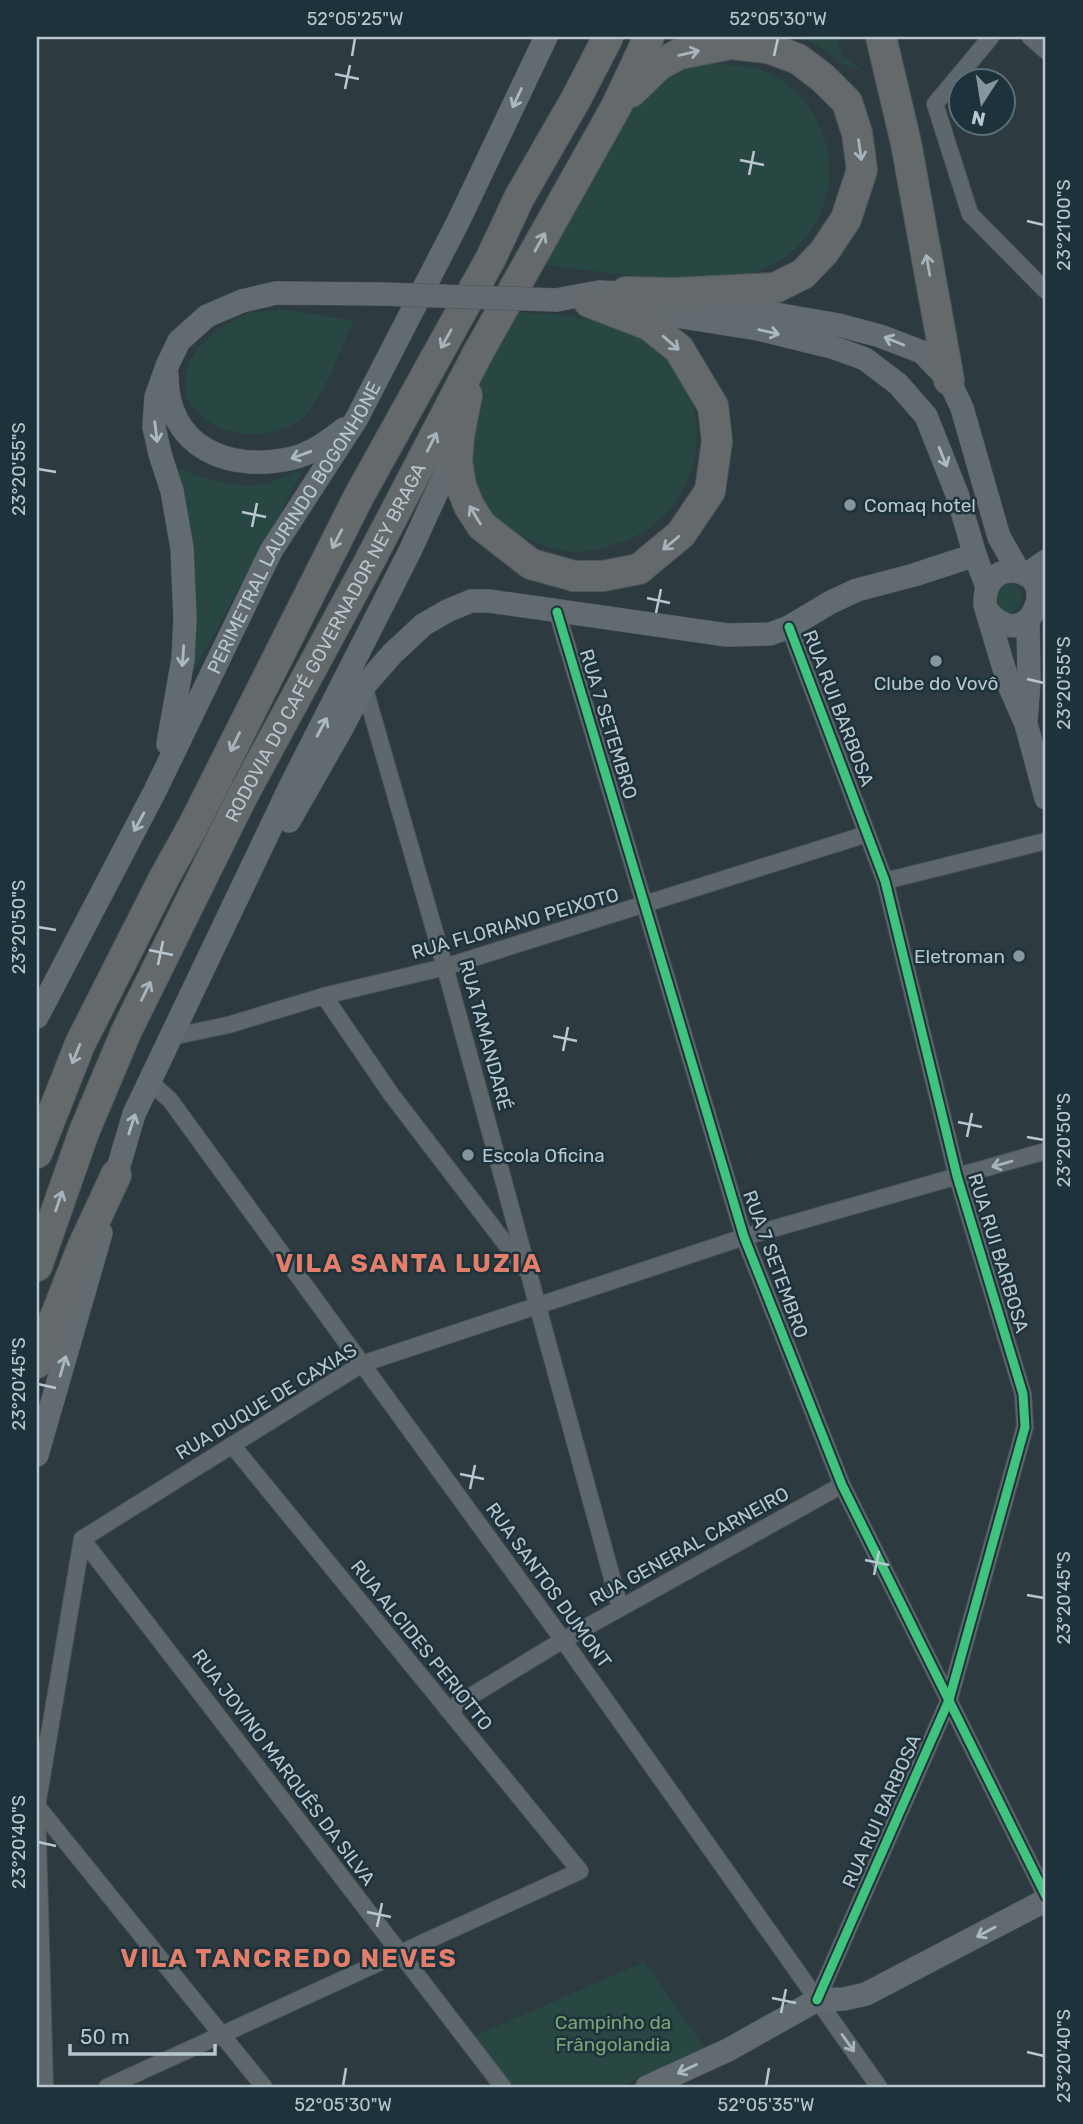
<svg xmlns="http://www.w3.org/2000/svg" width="1083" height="2124" font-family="Rubik,sans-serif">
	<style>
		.green { fill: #284642 }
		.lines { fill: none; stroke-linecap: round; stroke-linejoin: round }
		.street-casing { stroke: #4c5559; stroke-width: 18 }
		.secondary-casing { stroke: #4c5559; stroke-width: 24 }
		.highway-casing { stroke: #4d585d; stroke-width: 32 }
		.street { stroke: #5e686c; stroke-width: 16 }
		.secondary { stroke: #626c70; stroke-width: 23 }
		.highway { stroke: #64696c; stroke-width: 30 }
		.secondary-bridge-casing { stroke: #4c5559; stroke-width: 24; stroke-linecap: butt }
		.secondary-bridge { stroke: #626c70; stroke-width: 23 }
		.cycleway-casing { stroke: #1e323c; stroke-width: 13 }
		.cycleway { stroke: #40c37c; stroke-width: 9 }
		.oneway { stroke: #a7b4bb }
		.oneway2 { stroke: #abb9c1 }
		.oneway3 { stroke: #a6b4bb }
		.ticks { fill: none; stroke: #b8c7cf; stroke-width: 2.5 }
		.poi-dot { fill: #87969d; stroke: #1e323c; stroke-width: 2.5 }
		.labels { text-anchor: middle; stroke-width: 5; stroke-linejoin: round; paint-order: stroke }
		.poi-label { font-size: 19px; fill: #b8c7cf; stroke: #1e323c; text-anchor: start }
		.street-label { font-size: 19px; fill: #b8c7cf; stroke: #1e323c }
		.park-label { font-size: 19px; fill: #76a774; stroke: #1e323c }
		.district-label { font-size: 26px; font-weight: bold; letter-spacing: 2px; fill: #e27e69; stroke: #1e323c }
		.neatline { fill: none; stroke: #b8c7cf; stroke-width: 2.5 }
		.ticks-label { font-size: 18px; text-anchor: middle; fill: #b8c7cf }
	</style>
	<rect width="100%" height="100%" fill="#2d3a3f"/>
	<g class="green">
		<path d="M801 37H837L842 55 865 72 840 63 821 47Z"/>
		<path d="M706 63C729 65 759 65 778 78 853 127 845 237 761 270 709 291 602 271 545 265 563 227 630 87 663 72 675 66 693 66 706 63Z"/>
		<path d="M284 309 354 321C340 350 326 393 304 417 291 430 266 435 248 434 218 432 203 421 185 397L186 372 189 363 198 348 219 328 247 313Z"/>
		<path d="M511 312C576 314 666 322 690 394 711 457 682 522 619 543 605 548 587 553 572 552 555 551 538 544 522 536 480 514 465 478 468 431 471 395 497 346 511 312Z"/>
		<path d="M176 468C204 477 237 491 268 483 280 480 292 473 304 469L190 678Z"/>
		<path d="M994 582 1015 583C1028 596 1022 612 1004 615L987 591Z"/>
		<path d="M644 1962 705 2048 620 2087H511L472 2037Z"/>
	</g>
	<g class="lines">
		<g class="street-casing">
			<g id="street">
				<path d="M991 37 935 104 970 214 1046 291"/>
				<path d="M1030 37 1046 51"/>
				<path d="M557 612 744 1237 842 1485 1046 1896"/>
				<path d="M789 627 885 881 957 1176 1023 1394 1025 1427 949 1700 817 2000"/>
				<path d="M364 686 445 967 620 1607"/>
				<path d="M885 881 1046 841"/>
				<path d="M324 996 391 1094 524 1268"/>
				<path d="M171 1037 228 1025 324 996 445 967 867 834"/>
				<path d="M150 1082 170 1100 563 1640 879 2087"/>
				<path d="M82 1539 362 1364 744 1237 1046 1151"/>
				<path d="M82 1539 503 2087"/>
				<path d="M448 1710 563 1640 842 1485"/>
				<path d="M37 1806 264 2087"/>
				<path d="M45 2087 37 1806 82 1539"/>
				<path d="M107 2087 580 1871 232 1445"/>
			</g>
		</g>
		<g class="secondary-casing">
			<g id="secondary">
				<path d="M556 300 599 292 641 294"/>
				<path d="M699 301 839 325 880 336 922 352 949 380 962 408 999 537 1019 572"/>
				<path d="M625 308 758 329 832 347 865 359 898 384 926 416 957 494 975 555 987 587"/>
				<path d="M167 375C167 448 229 473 293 458 313 453 328 441 344 429"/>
				<path d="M1026 575 1046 561"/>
				<path d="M989 613C1030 657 1063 572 1012 571 992 571 984 588 985 605L1009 685 1026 724 1046 798"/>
				<path d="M1026 721 1029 682 1028 620"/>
				<path d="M168 744 183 659 185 619 182 548 172 491 160 454 154 427 156 397 167 366 179 341 207 316 242 301 276 293 382 294"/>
				<path d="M289 821 342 728 364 686 392 654 423 625 447 611 471 601H489L727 635 770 634 789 627 831 602 857 590 914 575 975 555"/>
				<path id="s1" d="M37 1017 155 791 271 551 357 418 458 222 546 37"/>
				<path d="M112 1189 134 1114 292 783 410 551 447 470 455 446"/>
				<path d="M37 1455 101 1233"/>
				<path d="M647 2087 728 2050 817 2000 844 1999 866 1994 1046 1900"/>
			</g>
		</g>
		<g class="highway-casing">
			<g id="highway">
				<path d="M881 37 906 143 949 380"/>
				<path d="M626 292 674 293 775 288 803 274 824 252 846 219 862 170 857 133 847 102 823 78 798 59 768 48 731 44 679 54 659 65 631 92"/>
				<path d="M467 395 459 436 457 462 461 486 469 506 482 526 531 564 574 576H603L639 569 681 534 710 491 717 441 713 406 679 349 649 325 589 302"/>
				<path d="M37 1153 80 1044 164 878 193 826 359 496 491 258 519 198 576 99 608 37"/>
				<path id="s2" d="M37 1266 84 1132 127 1030 242 797 367 566 479 351 616 107 649 37"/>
				<path d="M37 1363 83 1246 116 1175"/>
			</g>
		</g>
		<use href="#street" class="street"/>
		<use href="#secondary" class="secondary"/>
		<use href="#highway" class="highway"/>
		<g class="secondary-bridge-casing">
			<path id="secondary-bridge" d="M382 294 556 300"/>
		</g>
		<use href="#secondary-bridge" class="secondary-bridge"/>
		<g class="cycleway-casing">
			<g id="cycleway">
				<path d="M557 612 744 1237 842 1485 1046 1896"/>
				<path d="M789 627 885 881 957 1176 1023 1394 1025 1427 949 1700 817 2000"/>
			</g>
		</g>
		<use href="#cycleway" class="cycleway"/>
	</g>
	<defs><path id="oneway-shaft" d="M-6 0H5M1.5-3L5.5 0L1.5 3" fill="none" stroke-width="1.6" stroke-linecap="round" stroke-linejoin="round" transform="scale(1.75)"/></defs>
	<g class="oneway">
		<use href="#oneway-shaft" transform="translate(689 53) rotate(-13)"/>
		<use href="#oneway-shaft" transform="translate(860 150) rotate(82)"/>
		<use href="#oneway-shaft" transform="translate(540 242) rotate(-61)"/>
		<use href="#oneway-shaft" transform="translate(928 265) rotate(-100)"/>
		<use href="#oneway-shaft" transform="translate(446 339) rotate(119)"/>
		<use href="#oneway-shaft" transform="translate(671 343) rotate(41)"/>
		<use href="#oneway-shaft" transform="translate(432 442) rotate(-63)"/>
		<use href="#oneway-shaft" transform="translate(475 515) rotate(-121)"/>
		<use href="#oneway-shaft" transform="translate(337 539) rotate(117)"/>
		<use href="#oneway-shaft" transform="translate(671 543) rotate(140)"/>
		<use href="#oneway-shaft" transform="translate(235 742) rotate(116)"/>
		<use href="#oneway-shaft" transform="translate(146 991) rotate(-64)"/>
		<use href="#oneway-shaft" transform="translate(76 1054) rotate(112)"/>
		<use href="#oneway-shaft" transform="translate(59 1201) rotate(-71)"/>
	</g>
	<g class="oneway2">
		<use href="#oneway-shaft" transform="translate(517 98) rotate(115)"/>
		<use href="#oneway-shaft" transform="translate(769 332) rotate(13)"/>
		<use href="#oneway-shaft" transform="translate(894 341) rotate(-158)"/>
		<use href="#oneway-shaft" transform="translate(156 432) rotate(83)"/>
		<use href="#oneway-shaft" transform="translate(301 455) rotate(160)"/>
		<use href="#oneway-shaft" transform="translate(943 457) rotate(68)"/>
		<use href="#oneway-shaft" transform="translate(183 656) rotate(94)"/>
		<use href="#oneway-shaft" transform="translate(322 727) rotate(-62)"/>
		<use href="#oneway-shaft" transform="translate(139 822) rotate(118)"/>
		<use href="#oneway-shaft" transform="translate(132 1124) rotate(-72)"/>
		<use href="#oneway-shaft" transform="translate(63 1366) rotate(-74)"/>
		<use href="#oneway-shaft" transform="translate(986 1932) rotate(152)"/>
		<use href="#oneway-shaft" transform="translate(687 2069) rotate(155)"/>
	</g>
	<g class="oneway3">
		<use href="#oneway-shaft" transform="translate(1002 1164) rotate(164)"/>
		<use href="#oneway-shaft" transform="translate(848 2043) rotate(55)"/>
	</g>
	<path class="ticks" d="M352 56 355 38M774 56 778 38M335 74 359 79M345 89 350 65M740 160 764 165M749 175 754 151M1027 221 1044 225M38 469 56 472M242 512 266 517M252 527 257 503M647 598 670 603M656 613 661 589M1027 679 1044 683M38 927 56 930M149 950 173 955M158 965 163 941M553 1036 577 1041M563 1051 568 1027M958 1122 982 1127M967 1137 972 1113M1027 1137 1044 1140M38 1384 56 1388M460 1474 484 1479M470 1489 475 1465M865 1560 889 1565M874 1575 879 1551M1027 1595 1044 1598M38 1842 56 1846M367 1912 391 1917M377 1927 382 1903M772 1998 796 2003M781 2013 786 1989M1027 2052 1044 2056M343 2086 346 2068M766 2086 769 2068"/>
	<g class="poi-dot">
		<circle cx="850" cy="505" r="7"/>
		<circle cx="936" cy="661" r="7"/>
		<circle cx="1019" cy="956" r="7"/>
		<circle cx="468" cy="1155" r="7"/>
	</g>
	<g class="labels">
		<g class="poi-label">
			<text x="864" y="512">Comaq hotel</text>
			<text x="936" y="690" text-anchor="middle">Clube do Vovô</text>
			<text x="1005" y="963" text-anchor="end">Eletroman</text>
			<text x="482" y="1162">Escola Oficina</text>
		</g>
		<g class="street-label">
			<text dy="7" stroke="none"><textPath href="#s1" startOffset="553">PERIMETRAL LAURINDO BOGONHONE</textPath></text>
			<text dy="7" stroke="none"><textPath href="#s2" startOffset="688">RODOVIA DO CAFÉ GOVERNADOR NEY BRAGA</textPath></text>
			<text transform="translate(839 708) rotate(69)" y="7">RUA RUI BARBOSA</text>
			<text transform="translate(609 724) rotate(73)" y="7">RUA 7 SETEMBRO</text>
			<text transform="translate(515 923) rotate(-16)" y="7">RUA FLORIANO PEIXOTO</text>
			<text transform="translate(486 1035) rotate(75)" y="7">RUA TAMANDARÉ</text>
			<text transform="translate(999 1253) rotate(73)" y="7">RUA RUI BARBOSA</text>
			<text transform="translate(776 1264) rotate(70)" y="7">RUA 7 SETEMBRO</text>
			<text transform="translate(266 1401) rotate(-31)" y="7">RUA DUQUE DE CAXIAS</text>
			<text transform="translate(689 1546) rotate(-29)" y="7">RUA GENERAL CARNEIRO</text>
			<text transform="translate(549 1585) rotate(54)" y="7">RUA SANTOS DUMONT</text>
			<text transform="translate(422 1645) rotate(51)" y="7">RUA ALCIDES PERIOTTO</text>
			<text transform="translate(284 1767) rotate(53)" y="7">RUA JOVINO MARQUÊS DA SILVA</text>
			<text transform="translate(881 1811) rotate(-66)" y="7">RUA RUI BARBOSA</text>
		</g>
		<g class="park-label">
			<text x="613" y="2029">Campinho da<tspan x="613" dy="22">Frângolandia</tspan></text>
		</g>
		<g class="district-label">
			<text x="409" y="1272">VILA SANTA LUZIA</text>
			<text x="289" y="1967">VILA TANCREDO NEVES</text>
		</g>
	</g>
	<rect width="1083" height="2124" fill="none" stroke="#1e323c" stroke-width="77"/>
	<g transform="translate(982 102) rotate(192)"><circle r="33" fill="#1e323c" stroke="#5c6e77" stroke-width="2"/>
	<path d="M0-5L12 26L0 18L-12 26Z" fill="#87969d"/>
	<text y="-10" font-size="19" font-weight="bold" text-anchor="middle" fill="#b8c7cf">N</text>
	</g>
	<path d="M70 2044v10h145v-10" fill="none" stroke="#b8c7cf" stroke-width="3.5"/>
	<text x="80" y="2044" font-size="21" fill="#b8c7cf" stroke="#1e323c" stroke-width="5" paint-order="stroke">50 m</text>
	<rect x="38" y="38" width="1006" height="2048" class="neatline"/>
	<g class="ticks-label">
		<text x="355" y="25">52°05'25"W</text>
		<text x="778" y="25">52°05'30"W</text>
		<text transform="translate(1064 225) rotate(-90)" y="6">23°21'00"S</text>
		<text transform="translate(19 469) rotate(-90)" y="6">23°20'55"S</text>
		<text transform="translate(1064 683) rotate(-90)" y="6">23°20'55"S</text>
		<text transform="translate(19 927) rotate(-90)" y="6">23°20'50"S</text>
		<text transform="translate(1064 1140) rotate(-90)" y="6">23°20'50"S</text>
		<text transform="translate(19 1384) rotate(-90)" y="6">23°20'45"S</text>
		<text transform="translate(1064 1598) rotate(-90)" y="6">23°20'45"S</text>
		<text transform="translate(19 1842) rotate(-90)" y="6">23°20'40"S</text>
		<text transform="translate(1064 2056) rotate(-90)" y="6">23°20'40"S</text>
		<text x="343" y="2111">52°05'30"W</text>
		<text x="766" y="2111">52°05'35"W</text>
	</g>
</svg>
